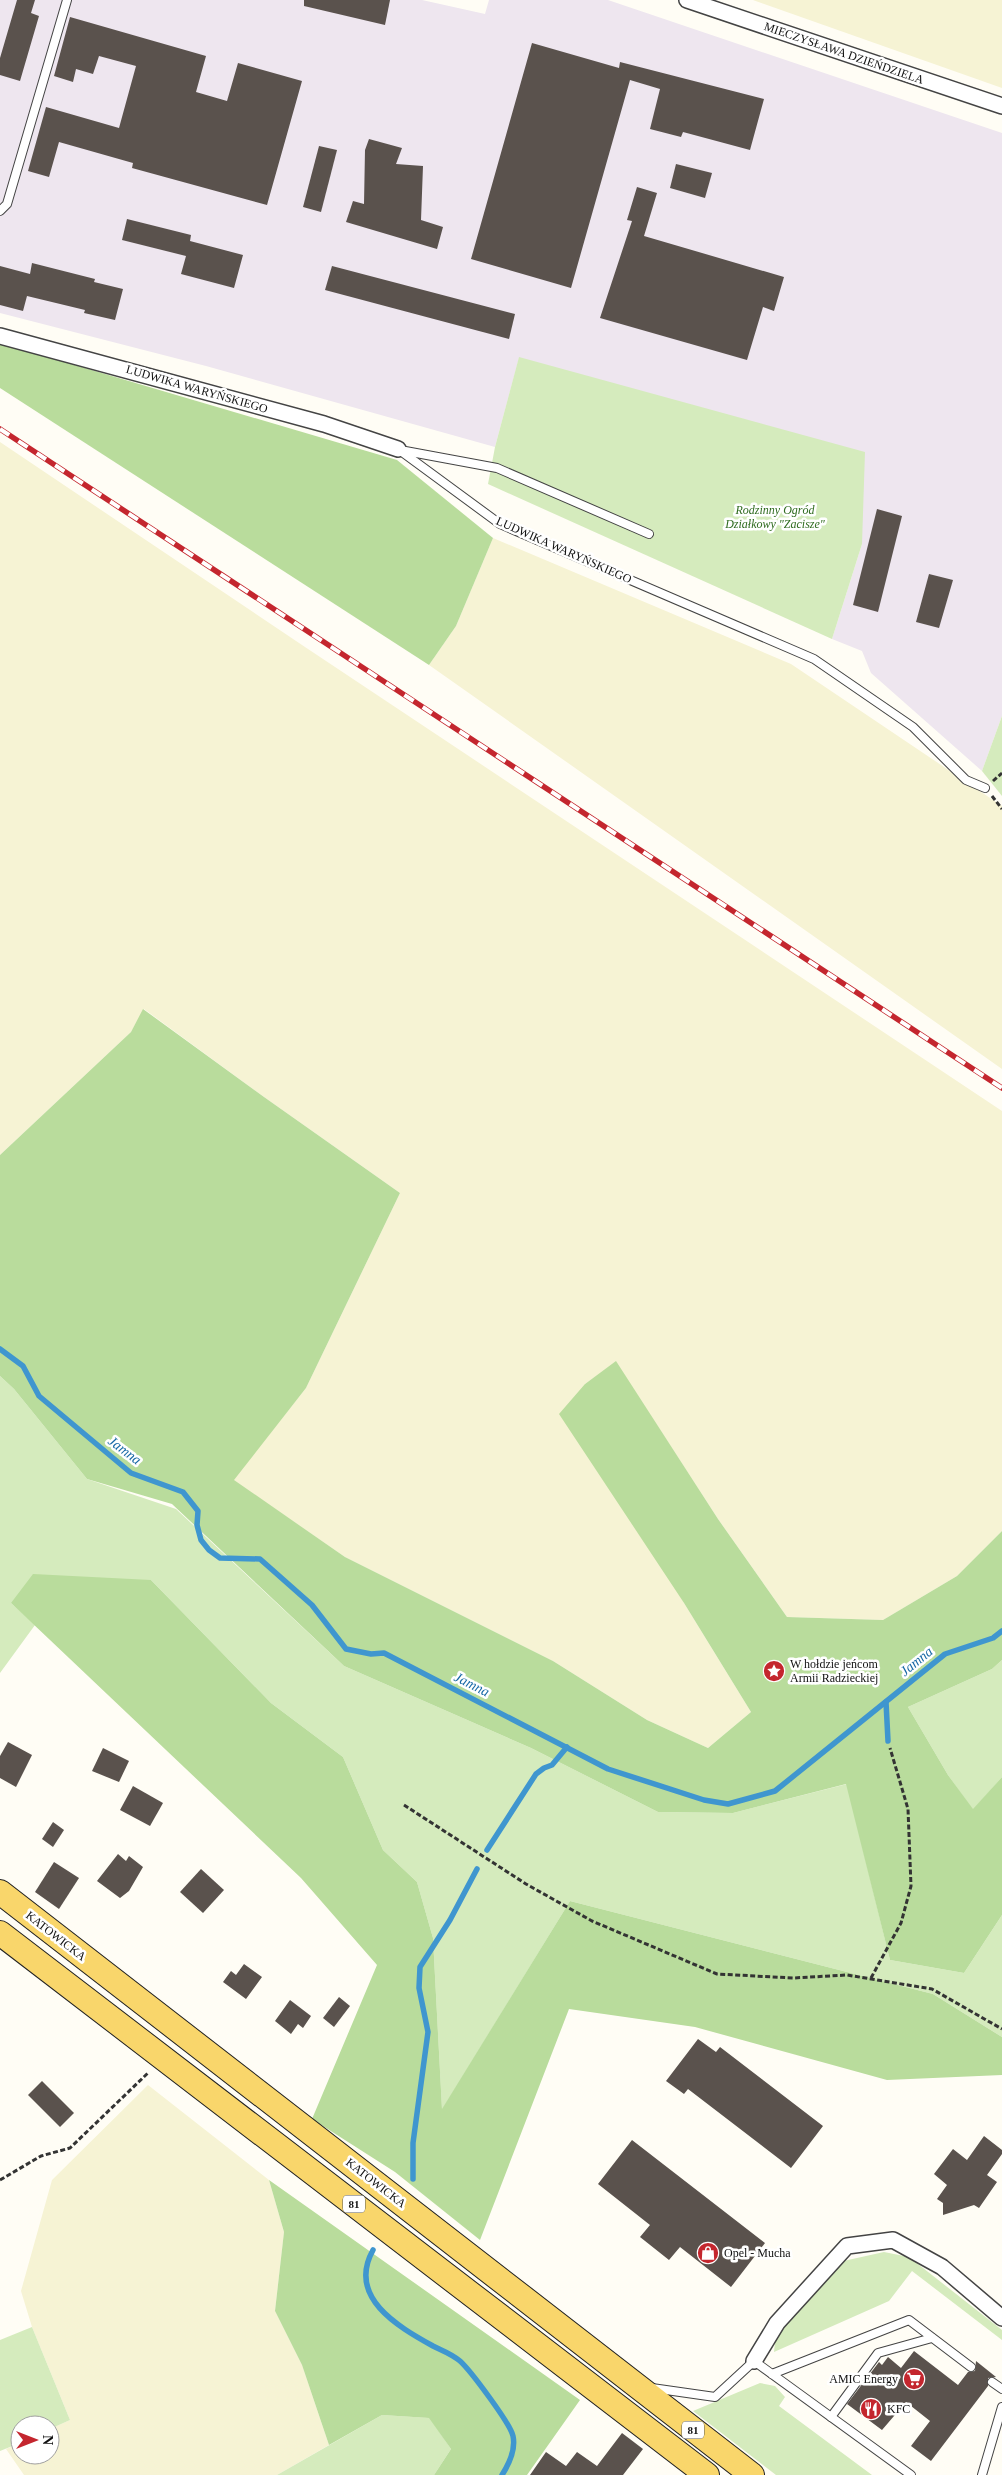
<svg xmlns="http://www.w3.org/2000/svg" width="1002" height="2475" font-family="Georgia,serif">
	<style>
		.industrial { fill: #eee6ef }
		.farmland { fill: #f6f3d4 }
		.green { fill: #d5ebbd }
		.forest { fill: #b9dc9c }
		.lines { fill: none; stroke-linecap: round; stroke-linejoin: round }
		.stream { stroke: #3f96cf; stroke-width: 5.5 }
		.building { fill: #5a524d }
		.lane-casing { stroke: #444; stroke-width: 10 }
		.street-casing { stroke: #444; stroke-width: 18 }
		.primary-casing { stroke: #222; stroke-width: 26 }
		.path { stroke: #333; stroke-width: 3; stroke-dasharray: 5 2.5; stroke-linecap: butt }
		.lane { stroke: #fff; stroke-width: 8 }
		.street { stroke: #fff; stroke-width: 15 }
		.primary { stroke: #f9d66b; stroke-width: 24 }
		.rail-casing { stroke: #c4262e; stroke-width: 5.5 }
		.rail { stroke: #fff; stroke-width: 4; stroke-dasharray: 11; stroke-linecap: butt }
		.labels { text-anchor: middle; stroke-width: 5; stroke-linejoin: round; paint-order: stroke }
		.shield { fill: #fff; stroke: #585858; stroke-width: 1 }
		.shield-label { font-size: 11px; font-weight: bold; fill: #111 }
		.street-label { font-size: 12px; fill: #111; stroke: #fff }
		.park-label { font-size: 12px; font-style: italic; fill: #2f6b1f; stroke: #fff }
		.poi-label { font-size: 12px; fill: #111; stroke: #fff; text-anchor: start }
		.water-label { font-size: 14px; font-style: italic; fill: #1768a6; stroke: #fff }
	</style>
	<rect width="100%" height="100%" fill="#fffdf5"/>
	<path class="industrial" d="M0 0H422L485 14 489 0H608L1002 133V716L982 771 871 673 862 651 832 639 862 544 519 358 495 447 206 366 0 313Z"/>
	<g class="farmland">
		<path d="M753 0H1002V88Z"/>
		<path d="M0 442 305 647 1002 1111V1531L957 1576 883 1620 787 1617 718 1519 616 1362 585 1384 684 1603 751 1712 708 1748 647 1720 553 1661 345 1557 233 1480 306 1388 400 1193 264 1097 144 1009 131 1032 0 1155Z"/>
		<path d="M493 538 791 664 1002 806V1069L429 665 456 626Z"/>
		<path d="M148 2085 269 2180 284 2232 275 2311 302 2365 329 2445 277 2475H24L6 2449 20 2443V2455H50V2429L70 2420 32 2327 21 2291 52 2180Z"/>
	</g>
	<g class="green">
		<path d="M519 357 865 452 862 544 832 639 488 484 495 447Z"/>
		<path d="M1002 716V796L982 771Z"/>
		<path d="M0 1376 14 1389 87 1479 176 1509 344 1666 531 1748 658 1812 733 1813 847 1784 890 1960 964 1973 1002 1915V2037L933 1994 570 1901 442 2110 433 1938 417 1882 383 1850 343 1757 271 1703 151 1580 11 1603 35 1625 0 1673Z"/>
		<path d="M1002 1660V1777L973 1810 948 1775 908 1707 992 1669Z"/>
		<path d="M884 2252 909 2257 1002 2330V2340L912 2271 889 2301 774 2352 776 2333 839 2262Z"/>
		<path d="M32 2327 70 2420 50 2429V2425H20V2443L0 2451V2340Z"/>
		<path d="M760 2383 775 2386 785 2397 779 2406 872 2475H776L693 2411Z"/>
		<path d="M382 2415 430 2418 451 2449 434 2475H277Z"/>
	</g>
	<g class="forest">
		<path d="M0 343 397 460 493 538 456 626 429 665 0 388Z"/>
		<path d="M143 1009 264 1097 400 1193 306 1388 234 1480 345 1557 553 1661 647 1720 708 1748 751 1712 684 1603 559 1414 585 1384 616 1361 718 1519 787 1617 883 1620 957 1576 1002 1531V1660L992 1669 908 1707 948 1775 973 1809 1002 1777V1915L964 1973 890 1960 846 1784 733 1813 658 1812 531 1748 344 1666 172 1504 87 1479 14 1389 0 1376V1155L131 1032Z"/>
		<path d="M33 1574 151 1580 271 1703 343 1757 383 1850 417 1882 433 1938 442 2109 570 1901 933 1994 1002 2037V2075L887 2080 695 2027 569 2009 480 2240 395 2172 312 2119 377 1965 301 1878 11 1603Z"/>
		<path d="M269 2180 580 2400 527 2475H434L451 2449 429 2418 382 2415 329 2445 302 2365 275 2311 284 2232Z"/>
	</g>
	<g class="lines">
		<g class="stream">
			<path d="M0 1349 23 1366 39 1396 131 1473 183 1492 198 1511 197 1525 201 1540 209 1550 220 1558 260 1559 312 1605 346 1649 371 1654 384 1653 608 1769 704 1800 728 1804 775 1791 945 1654 993 1638 1002 1631"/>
			<path d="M886 1702 888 1741"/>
			<path d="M487 1850 536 1774 544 1768 552 1765 567 1747"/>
			<path d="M413 2179V2143L428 2032 419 1988 420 1967 450 1920 477 1869"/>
			<path d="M373 2250C347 2297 397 2326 433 2346 441 2350 452 2354 460 2361 470 2370 510 2423 513 2436 516 2450 509 2464 502 2475"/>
		</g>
	</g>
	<g class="building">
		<path d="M17 0H35L31 13 39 16 20 81 0 75V58Z"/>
		<path d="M304 0H390L385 25 304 6Z"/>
		<path d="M70 17 206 56 196 92 227 101 238 63 302 81 267 205 132 168 133 163 59 142 49 177 28 171 46 107 119 128 136 66 99 56 93 74 76 69 73 82 54 76Z"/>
		<path d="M532 43 619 68 620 62 764 99 750 150 683 132 681 137 650 129 660 89 630 80 571 288 471 259Z"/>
		<path d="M369 139 402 148 396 164 423 166 421 220 443 227 437 249 346 222 353 201 364 204 365 150Z"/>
		<path d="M319 146 337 150 321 212 303 207Z"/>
		<path d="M676 164 712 173 705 198 670 188Z"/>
		<path d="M637 187 657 193 644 236 784 277 774 311 763 307 747 360 600 318 632 221 627 220Z"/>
		<path d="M127 219 191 235 190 241 243 255 234 288 181 274 186 256 122 240Z"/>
		<path d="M32 263 95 279 94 282 123 289 115 320 84 313 85 310 27 296 23 311 0 305V266L30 274Z"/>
		<path d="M332 266 515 314 509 339 325 290Z"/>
		<path d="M877 509 902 516 878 612 853 605Z"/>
		<path d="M929 574 953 580 939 628 916 622Z"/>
		<path d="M8 1742 32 1755 16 1787 0 1778V1756Z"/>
		<path d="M103 1748 129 1761 119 1782 92 1771Z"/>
		<path d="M133 1786 163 1803 150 1826 120 1810Z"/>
		<path d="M53 1822 64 1830 53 1847 42 1839Z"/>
		<path d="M118 1854 126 1861 129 1856 143 1867 129 1891 120 1898 97 1881Z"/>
		<path d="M54 1862 79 1878 59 1909 35 1892Z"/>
		<path d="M201 1869 224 1890 203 1913 180 1892Z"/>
		<path d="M244 1964 262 1977 246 1999 223 1982 231 1971 236 1975Z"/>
		<path d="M339 1997 350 2006 334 2027 323 2018Z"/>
		<path d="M290 2000 311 2016 303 2028 298 2024 291 2034 275 2021Z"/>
		<path d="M698 2039 716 2052 720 2047 823 2126 791 2168 688 2089 684 2094 666 2081Z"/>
		<path d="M42 2081 74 2113 60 2127 28 2095Z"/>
		<path d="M984 2136 1002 2150V2154L987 2175 997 2182 979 2208 974 2205 943 2215V2203L937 2199 947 2185 934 2174 953 2149 967 2160Z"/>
		<path d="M632 2140 765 2243 731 2287 680 2247 669 2260 640 2237 650 2225 598 2184Z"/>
		<path d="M914 2351 958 2385 968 2372 975 2371 976 2361 996 2377 988 2378V2386L931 2461 911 2446 930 2421 906 2402 882 2430 847 2404 879 2362 882 2365 888 2357 901 2368Z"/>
		<path d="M622 2433 643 2449 623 2475H530L546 2452 566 2466 577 2452 597 2466Z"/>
	</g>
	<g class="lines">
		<g class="lane-casing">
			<g id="lane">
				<path d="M0 211 7 204 67 0"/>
				<path d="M398 449 500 524 814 659 913 727 966 780 985 788"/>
				<path d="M400 450 497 468 649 534"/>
				<path d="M772 2374 909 2320 971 2367"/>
				<path d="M992 2382 1002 2389"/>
				<path d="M652 2388 715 2397 754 2361 911 2475"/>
				<path d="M831 2417 878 2353 932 2338"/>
				<path d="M982 2475 1002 2407"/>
			</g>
		</g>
		<g class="street-casing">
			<g id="street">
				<path d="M687 0 1002 106"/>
				<path d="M0 336 324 424 398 449"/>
				<path d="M754 2361 777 2323 847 2246 893 2240 942 2267 1002 2318"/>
			</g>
		</g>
		<g class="primary-casing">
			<g id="primary">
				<path d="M0 1892 752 2475"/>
				<path d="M0 1933 707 2475"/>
			</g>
		</g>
		<g class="path">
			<path d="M993 781 1002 773"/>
			<path d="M992 796 1002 809"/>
			<path d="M404 1805 526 1884 592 1921 717 1974 793 1978 847 1975 932 1989 1002 2029"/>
			<path d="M871 1978 901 1923 911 1886 908 1809 890 1748"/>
			<path d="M0 2180 41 2156 70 2148 149 2072"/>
		</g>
		<use href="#lane" class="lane"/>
		<use href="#street" class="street"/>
		<use href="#primary" class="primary"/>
		<g class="rail-casing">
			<path id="rail" d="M0 429 1002 1088"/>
		</g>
		<use href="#rail" class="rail"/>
	</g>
	<defs>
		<g id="sight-disc" transform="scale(1.125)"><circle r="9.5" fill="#c4262e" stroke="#fff"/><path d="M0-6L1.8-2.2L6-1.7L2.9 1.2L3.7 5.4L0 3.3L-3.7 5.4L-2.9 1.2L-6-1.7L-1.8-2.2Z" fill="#fff"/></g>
		<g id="shop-disc" transform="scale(1.125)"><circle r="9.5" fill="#c4262e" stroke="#fff"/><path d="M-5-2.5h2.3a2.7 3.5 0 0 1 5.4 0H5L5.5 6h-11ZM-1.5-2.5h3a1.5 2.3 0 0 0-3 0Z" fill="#fff"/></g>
		<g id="supermarket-disc" transform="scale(1.125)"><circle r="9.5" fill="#c4262e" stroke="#fff"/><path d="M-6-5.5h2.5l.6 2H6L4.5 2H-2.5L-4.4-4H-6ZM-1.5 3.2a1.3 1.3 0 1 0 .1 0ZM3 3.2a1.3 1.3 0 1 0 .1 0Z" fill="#fff"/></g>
		<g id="restaurant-disc" transform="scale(1.125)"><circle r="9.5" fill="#c4262e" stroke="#fff"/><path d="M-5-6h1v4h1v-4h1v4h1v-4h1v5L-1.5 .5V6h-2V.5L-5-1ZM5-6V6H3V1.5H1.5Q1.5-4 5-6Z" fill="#fff"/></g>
	</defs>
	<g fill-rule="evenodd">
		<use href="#sight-disc" x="774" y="1671"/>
		<use href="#shop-disc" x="708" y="2253"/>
		<use href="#supermarket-disc" x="914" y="2379"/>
		<use href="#restaurant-disc" x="871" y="2409"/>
	</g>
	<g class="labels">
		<g class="shield">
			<rect x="343" y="2195.5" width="22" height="17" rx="4"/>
			<rect x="682" y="2421.5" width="22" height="17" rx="4"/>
		</g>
		<g class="shield-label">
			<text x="354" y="2208">81</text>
			<text x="693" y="2434">81</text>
		</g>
		<g class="street-label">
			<text transform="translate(844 53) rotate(19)" y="4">MIECZYSŁAWA DZIEŃDZIELA</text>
			<text transform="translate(197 389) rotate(16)" y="4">LUDWIKA WARYŃSKIEGO</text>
			<text transform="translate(564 550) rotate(24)" y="4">LUDWIKA WARYŃSKIEGO</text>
			<text transform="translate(56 1936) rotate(38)" y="4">KATOWICKA</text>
			<text transform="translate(376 2183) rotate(38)" y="4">KATOWICKA</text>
		</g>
		<g class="park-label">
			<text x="775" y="514">Rodzinny Ogród<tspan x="775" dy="14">Działkowy "Zacisze"</tspan></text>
		</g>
		<g class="poi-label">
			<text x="790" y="1668">W hołdzie jeńcom<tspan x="790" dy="14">Armii Radzieckiej</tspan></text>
			<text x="724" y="2257">Opel - Mucha</text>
			<text x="898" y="2383" text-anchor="end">AMIC Energy</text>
			<text x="887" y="2413">KFC</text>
		</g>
		<g class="water-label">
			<text transform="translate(125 1450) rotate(37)" y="5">Jamna</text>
			<text transform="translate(916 1661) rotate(-39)" y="5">Jamna</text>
			<text transform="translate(472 1684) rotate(27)" y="5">Jamna</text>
		</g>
	</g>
	<g transform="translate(35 2440) rotate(90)"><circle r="24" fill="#ffffff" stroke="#a0a0a0"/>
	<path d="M0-4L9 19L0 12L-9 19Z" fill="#c4262e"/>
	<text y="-8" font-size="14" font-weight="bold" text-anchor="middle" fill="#111111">N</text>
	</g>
</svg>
